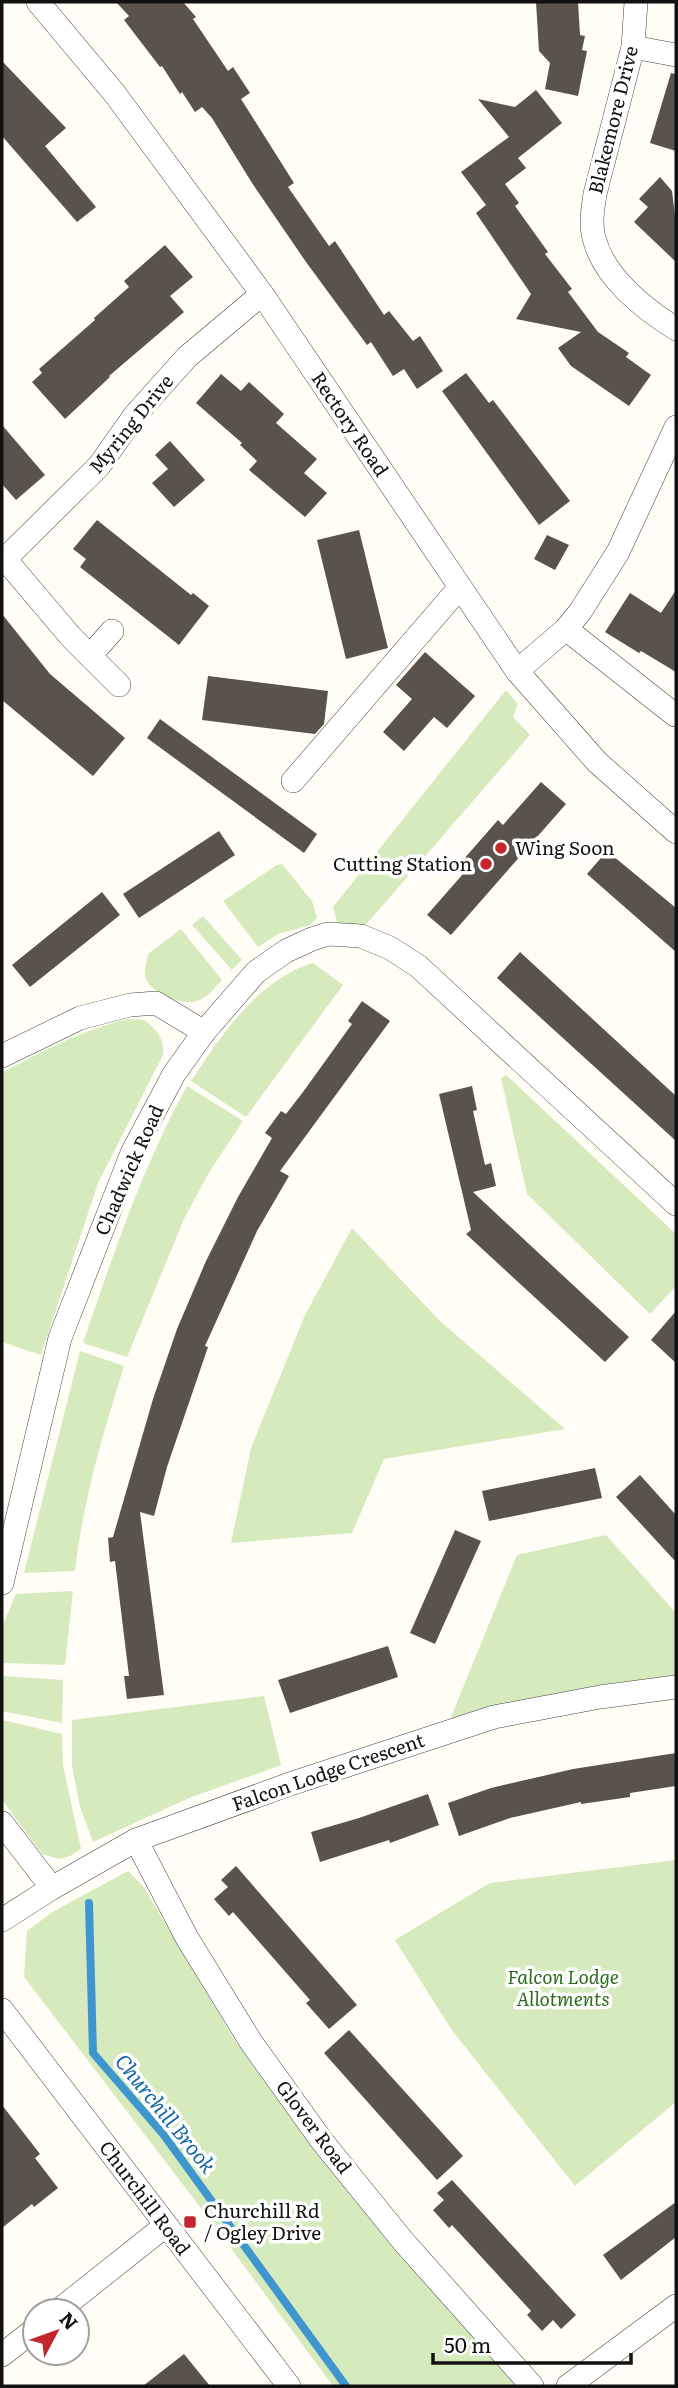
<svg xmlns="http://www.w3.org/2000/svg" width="678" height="2388" font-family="Literata,serif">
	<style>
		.green { fill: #d5ebbd }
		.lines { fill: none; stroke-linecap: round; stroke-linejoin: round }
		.stream { stroke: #3f96cf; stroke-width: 8 }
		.building { fill: #5a524d }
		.street-casing { stroke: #444; stroke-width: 24 }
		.street { stroke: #fff; stroke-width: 23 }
		.poi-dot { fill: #c4262e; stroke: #fff; stroke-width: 2.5 }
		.labels { text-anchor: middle; stroke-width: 7; stroke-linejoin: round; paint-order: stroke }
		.street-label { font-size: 19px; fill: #111; stroke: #fff }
		.poi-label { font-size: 19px; fill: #111; stroke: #fff; text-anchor: start }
		.park-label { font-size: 19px; font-style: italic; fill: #2f6b1f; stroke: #fff }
		.water-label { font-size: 21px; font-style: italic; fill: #1768a6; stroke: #fff }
	</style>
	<rect width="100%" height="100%" fill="#fffdf5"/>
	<g class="green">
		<path d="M506 690 518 704 513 717 530 735 364 927 338 924 333 907Z"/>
		<path d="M282 864 312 901 317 918 310 925 278 934 258 947 223 901 277 865Z"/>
		<path d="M203 916 242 960 232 970 192 925Z"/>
		<path d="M181 929 222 980C215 987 208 998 197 1001 183 1006 154 994 147 981 142 973 147 963 148 954Z"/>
		<path d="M313 963 343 985 246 1117 191 1081C221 1036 258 979 313 963Z"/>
		<path d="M129 1019 144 1020C156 1028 167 1042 162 1057L98 1183 41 1355 2 1342V1073C42 1051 84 1029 129 1019Z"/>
		<path d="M506 1075 676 1234V1286L650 1314 527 1194 501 1078Z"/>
		<path d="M187 1086 243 1121 208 1174 184 1219 127 1357 83 1343C113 1255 142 1168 187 1086Z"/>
		<path d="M352 1228 440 1321 565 1429 384 1459 352 1533 231 1543 251 1448 305 1315Z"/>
		<path d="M80 1351 124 1366C103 1434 83 1500 75 1571L24 1573Z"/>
		<path d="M606 1535 676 1613V1687L445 1732 517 1555Z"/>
		<path d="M73 1591 65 1665 2 1663V1627L16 1594Z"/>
		<path d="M2 1676 63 1680 62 1723 2 1711Z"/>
		<path d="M264 1696 281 1765 189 1798 93 1842 80 1807 72 1766V1720Z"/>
		<path d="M2 1720 62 1734 63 1765 81 1849 70 1856 59 1859 42 1854 2 1800Z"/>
		<path d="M676 1860V2102L575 2186 451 2029 395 1940 490 1883Z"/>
		<path d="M128 1871 143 1886 234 2039 310 2143 516 2386H333L207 2216 24 1977 27 1931 54 1911Z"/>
	</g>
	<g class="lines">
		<path class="stream" d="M89 1903 93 2053 163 2134 346 2386"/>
	</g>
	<g class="building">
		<path d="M116 2H183L196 17 193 19 228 71 233 67 250 93 241 99 294 183 288 187 329 246 335 241 384 315 389 311 413 341 420 336 443 371 417 389 404 369 393 376 371 342 367 345 306 262 252 183 212 118 202 107 195 112 182 92 180 94 162 66 160 67 124 20 129 16Z"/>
		<path d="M536 2H578L580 35 585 36 582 50 587 51 578 96 545 89 550 63 539 51Z"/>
		<path d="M2 61 66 128 45 146 96 207 77 222 2 136Z"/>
		<path d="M671 73 676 74V151L650 143Z"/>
		<path d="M536 90 562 123 518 158 526 168 505 184 519 203 515 206 548 252 545 254 572 289 568 292 598 332 629 353 626 357 651 375 629 406 571 366 558 348 581 332 516 319 531 294 476 213 486 205 461 172 509 137 478 99 515 107Z"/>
		<path d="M660 177 672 191 676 224V262L634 222 648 207 639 199Z"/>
		<path d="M165 245 193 277 170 296 184 312 109 376 110 377 65 419 32 382 42 373 39 369 95 320 94 318 129 287 124 281Z"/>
		<path d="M466 373 489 403 493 400 570 501 539 525 442 391Z"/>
		<path d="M221 374 241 391 249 382 284 414 276 423 317 459 304 473 327 493 305 517 249 470 257 461 240 445 242 443 196 403Z"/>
		<path d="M2 425 45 475 16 500 2 484Z"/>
		<path d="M170 441 205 480 174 507 152 483 168 469 155 455Z"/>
		<path d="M97 520 191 595 193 593 209 606 179 645 80 567 86 559 73 549Z"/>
		<path d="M359 530 388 648 346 659 317 540Z"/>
		<path d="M547 535 569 545 555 570 534 559Z"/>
		<path d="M676 590V672L641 651 639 653 605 632 630 593 661 613Z"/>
		<path d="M2 614 50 674 125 738 93 776 2 700Z"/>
		<path d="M425 652 475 696 447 728 434 717 404 751 383 732 412 699 396 685Z"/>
		<path d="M208 676 328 691 324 724 315 734 202 720Z"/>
		<path d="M160 719 317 834 304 853 147 738Z"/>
		<path d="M541 782 566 804 451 935 427 915 463 874 456 868 498 820 503 825Z"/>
		<path d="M219 831 235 855 139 918 123 894Z"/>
		<path d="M607 851 676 908V952L587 874Z"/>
		<path d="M102 892 120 915 30 987 12 965Z"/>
		<path d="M520 952 676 1096V1141L497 978Z"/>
		<path d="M362 1001 390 1021 280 1171 289 1176 257 1231 205 1346 208 1347 167 1467 154 1516 140 1512 164 1695 127 1699 124 1676H129L122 1619 115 1561 110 1562 108 1538 113 1537 153 1399 177 1329 206 1261 238 1197 272 1138 265 1133 281 1111 286 1114 303 1092 352 1024 348 1021Z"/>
		<path d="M472 1086 477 1110 473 1111 485 1165 491 1163 496 1186 473 1192 629 1337 605 1362 466 1234 471 1230 439 1094Z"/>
		<path d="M676 1311V1363L651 1340Z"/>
		<path d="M595 1468 602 1498 489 1521 482 1491Z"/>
		<path d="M640 1475 676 1515V1562L616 1497Z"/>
		<path d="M455 1530 481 1541 435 1644 410 1633Z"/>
		<path d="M388 1646 398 1677 290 1713 278 1680Z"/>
		<path d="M676 1753V1786L630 1793V1797L581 1804V1802L510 1818 459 1836 448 1803 491 1788 573 1769Z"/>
		<path d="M428 1794 439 1825 390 1843 389 1840 320 1862 311 1832 359 1818Z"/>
		<path d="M236 1866 357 2005 329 2029 306 2003 310 2000 233 1912 229 1916 214 1899 228 1887 221 1880Z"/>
		<path d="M349 2030 463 2156 437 2180 324 2053Z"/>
		<path d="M2 2105 40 2154 35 2158 58 2188 34 2207 32 2204 2 2228Z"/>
		<path d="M452 2180 576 2315 561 2329 553 2320 542 2331 527 2315 531 2311 452 2225 449 2228 433 2210 444 2200 437 2193Z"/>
		<path d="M676 2202V2237L621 2280 603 2255Z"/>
		<path d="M184 2354 210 2386H143Z"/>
	</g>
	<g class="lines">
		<g class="street-casing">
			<g id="street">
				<path d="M38 2 115 94 262 294 517 671 597 762 676 832"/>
				<path d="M636 2 633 47 595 194C593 208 590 223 594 238 604 278 643 308 676 329"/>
				<path d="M633 47 676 55"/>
				<path d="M566 629 675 715"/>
				<path d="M90 656 112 631"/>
				<path d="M517 671 566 629 580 612 618 552 676 427"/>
				<path d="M119 685 71 637 5 559 99 466 135 415 187 357 262 294"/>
				<path d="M293 781 460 587"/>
				<path d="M2 1056 80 1018 130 1005 156 1003 204 1032"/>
				<path d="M2 1583 60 1338 132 1153 174 1074 204 1032 256 972 286 951 312 939 328 934 361 936 390 948 418 966 676 1204"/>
				<path d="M2 1823 52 1888"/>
				<path d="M136 1840 187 1938 251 2042 322 2141 403 2241 532 2386"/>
				<path d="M2 1920 52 1888 136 1840 290 1784 494 1717 600 1697 676 1687"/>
				<path d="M2 2010 289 2386"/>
				<path d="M58 2311 165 2226"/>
				<path d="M2 2355 35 2329"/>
				<path d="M568 2386 676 2306"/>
			</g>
		</g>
		<use href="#street" class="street"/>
	</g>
	<g class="poi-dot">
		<circle cx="501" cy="848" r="7"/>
		<circle cx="486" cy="864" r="7"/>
		<rect x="183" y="2215" width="14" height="14" rx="3.5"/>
	</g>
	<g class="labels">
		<g class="street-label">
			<text transform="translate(613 120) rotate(-76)" y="7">Blakemore Drive</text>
			<text transform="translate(131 424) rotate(-51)" y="7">Myring Drive</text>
			<text transform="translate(350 424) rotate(56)" y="7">Rectory Road</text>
			<text transform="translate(129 1170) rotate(-66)" y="7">Chadwick Road</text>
			<text transform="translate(328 1772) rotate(-19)" y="7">Falcon Lodge Crescent</text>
			<text transform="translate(314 2127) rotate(53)" y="7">Glover Road</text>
			<text transform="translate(145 2198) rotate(53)" y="7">Churchill Road</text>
		</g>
		<g class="poi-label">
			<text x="515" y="855">Wing Soon</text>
			<text x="472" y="871" text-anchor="end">Cutting Station</text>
			<text x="204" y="2218">Churchill Rd<tspan x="204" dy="22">/ Ogley Drive</tspan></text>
		</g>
		<g class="park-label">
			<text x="563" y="1984">Falcon Lodge<tspan x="563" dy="22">Allotments</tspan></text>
		</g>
		<g class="water-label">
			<text transform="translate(165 2114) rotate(51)" y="7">Churchill Brook</text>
		</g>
	</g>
	<rect width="678" height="2388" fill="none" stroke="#111111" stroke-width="7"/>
	<g transform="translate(56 2332) rotate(49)"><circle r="33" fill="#ffffff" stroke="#a0a0a0" stroke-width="2"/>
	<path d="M0-5L12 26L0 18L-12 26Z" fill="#c4262e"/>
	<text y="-10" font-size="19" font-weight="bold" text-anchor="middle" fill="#111111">N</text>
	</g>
	<path d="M433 2353v10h198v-10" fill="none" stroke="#111111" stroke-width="3.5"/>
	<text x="444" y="2353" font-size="21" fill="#111111" stroke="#ffffff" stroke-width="5" paint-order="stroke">50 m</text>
</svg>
